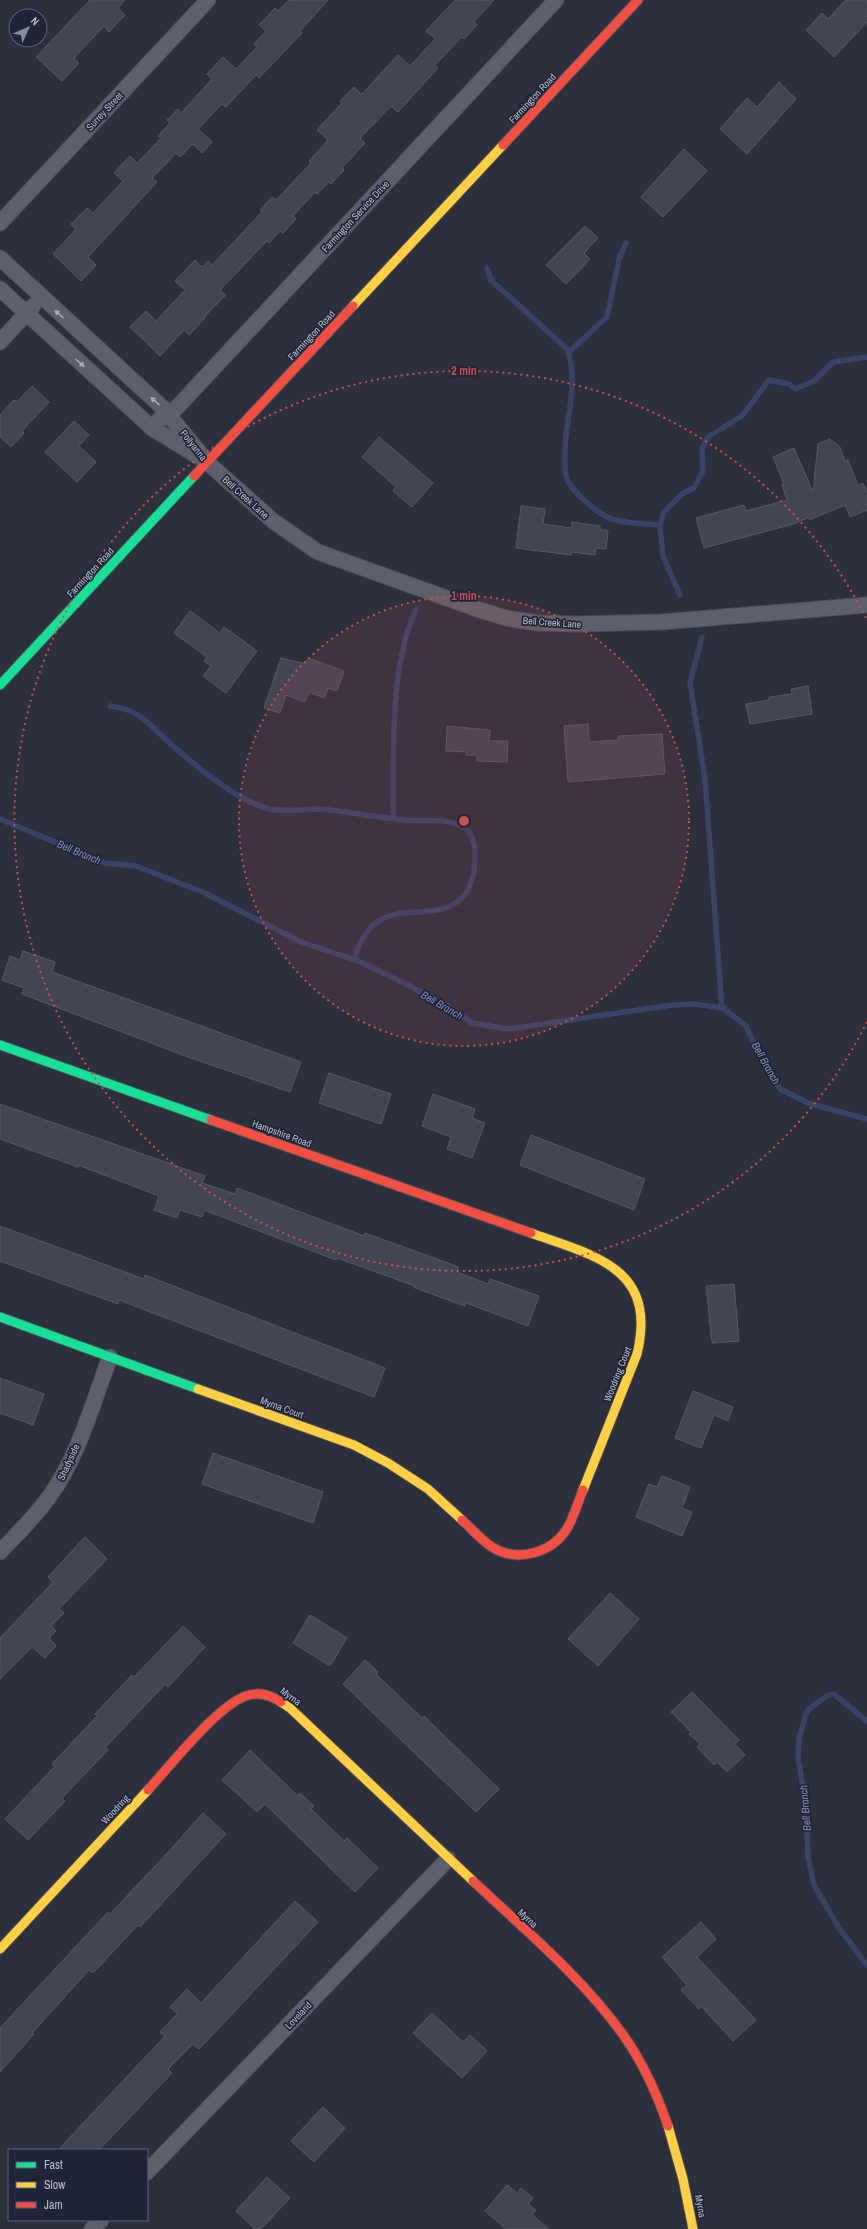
<svg xmlns="http://www.w3.org/2000/svg" width="867" height="2229" font-family="'Archivo Narrow',sans-serif">
	<style>
		.lines { fill: none; stroke-linecap: round; stroke-linejoin: round }
		.stream { stroke: #384366; stroke-width: 5.5 }
		.building { fill: #434652; stroke: #555864 }
		.street-casing { stroke: #4a4d57; stroke-width: 17 }
		.fast-casing { stroke: #4a4d57; stroke-width: 11 }
		.slow-casing { stroke: #4a4d57; stroke-width: 11 }
		.jam-casing { stroke: #4a4d57; stroke-width: 11 }
		.street { stroke: #5d606a; stroke-width: 15 }
		.fast { stroke: #16e098; stroke-width: 9 }
		.slow { stroke: #ffcf43; stroke-width: 9 }
		.jam { stroke: #f24e42; stroke-width: 9 }
		.oneway { fill: #a6aab9 }
		.ring { fill: none; stroke: #ce4d51; stroke-width: 2; stroke-dasharray: 2 4 }
		.labels { text-anchor: middle; stroke-width: 3.5; stroke-linejoin: round; paint-order: stroke }
		.street-label { font-size: 10px; fill: #b8bccd; stroke: #1f2538 }
		.water-label { font-size: 11px; font-style: italic; fill: #7e8cb4; stroke: #1f2538 }
		.centre { fill: #ce4d51; stroke: #1f2538; stroke-width: 2 }
		.ring-label { font-size: 12px; text-anchor: middle; font-weight: bold; fill: #ce4d51; stroke: #1f2538; stroke-width: 3.5; stroke-linejoin: round; paint-order: stroke }
	</style>
	<rect width="100%" height="100%" fill="#2c303d"/>
	<g class="lines">
		<g class="stream">
			<path d="M487 268 491 280 567 349C581 386 562 426 565 464 565 469 565 475 567 479 570 487 576 492 582 498 608 525 625 522 660 525"/>
			<path d="M568 353 607 317 619 259 626 243"/>
			<path d="M680 595 663 556 660 525 664 512 682 494 694 488 703 471 702 449 708 437 742 416 769 380 789 384 795 389 814 381 833 362 867 357"/>
			<path d="M702 637 690 683 705 779 722 1008"/>
			<path d="M110 706C116 707 124 708 130 711 143 716 156 730 165 739 190 761 238 803 270 809 285 812 303 809 319 809 348 811 377 818 406 820 424 822 448 817 465 828 480 838 476 880 466 893 436 934 376 882 354 960"/>
			<path d="M393 818C394 754 389 668 416 609"/>
			<path d="M0 819 105 863 136 866 205 893 301 942 361 962 442 1002 472 1023 509 1029 672 1005 694 1004 723 1008 746 1026 762 1061 780 1089 808 1103 867 1119"/>
			<path d="M867 1721 834 1694 828 1695 809 1709 806 1714 799 1738 798 1756 806 1808 808 1858 814 1885 839 1928 867 1965"/>
		</g>
	</g>
	<g class="building">
		<path d="M90 0H125L118 8 125 15 109 32 104 26 74 58 79 63 62 81 36 57Z"/>
		<path d="M289 0H328L300 31 302 33 259 78 256 75 226 107 222 104 198 129 212 142 202 153 193 144 180 157 176 153 152 178 157 182 88 257 96 265 81 281 53 254 76 229 71 224 87 208 93 213 123 181 114 173 130 156 137 163 161 138 158 136 170 123 167 120 178 109 181 113 212 79 207 74 223 57 236 69 257 47 254 44 266 31 259 25 275 8 278 11Z"/>
		<path d="M455 0H494L474 22 477 25 464 39 462 37 435 65 438 68 398 112 391 106 360 138 365 143 342 168 344 170 331 184 329 182 317 194 315 192 293 216 296 219 283 233 280 231 269 243 267 241 220 290 226 295 204 317 205 318 189 335 184 330 160 356 130 327 146 311 156 321 185 290 175 281 195 260 202 267 208 261 212 265 262 212 260 210 272 197 276 200 311 163 309 161 328 140 317 130 342 103 340 101 354 87 361 94 363 93 398 55 410 66 435 39 426 31Z"/>
		<path d="M846 0H867V22L834 57 806 30 822 13 828 19Z"/>
		<path d="M779 82 796 99 747 154 720 129 747 98 757 107Z"/>
		<path d="M684 149 707 171 663 217 641 197Z"/>
		<path d="M585 226 598 238 584 253 590 259 566 284 546 265Z"/>
		<path d="M32 386 49 402 22 431 24 433 11 447 0 437V415L14 400 17 402Z"/>
		<path d="M74 421 89 435 79 446 96 462 77 482 45 452Z"/>
		<path d="M379 437 433 483 412 507 393 491 396 487 362 457Z"/>
		<path d="M830 439 840 447 845 461 848 460 858 485 863 483 867 493V510L850 517 845 505 809 520 810 517 793 524 704 548 696 518 744 505 746 511 787 500 782 485 784 484 773 457 794 448 813 492 818 444Z"/>
		<path d="M521 506 545 509 543 524 572 528V522L600 526V529L608 531 606 549 596 548 595 555 572 552 571 555 516 548Z"/>
		<path d="M190 611 220 633 224 627 257 651 226 693 203 676 211 666 204 661 207 657 174 633Z"/>
		<path d="M281 658 306 664 308 658 344 671 337 691 328 688 324 698 309 692 305 702 286 695 280 713 264 708Z"/>
		<path d="M808 686 812 714 750 724 746 704 769 700V697L792 694 791 689Z"/>
		<path d="M588 724 589 742 618 740V736L662 734 665 774 568 782 564 726Z"/>
		<path d="M447 726 490 730 489 741H508L507 762 477 761V755H466V752L446 751Z"/>
		<path d="M23 951 55 962 52 972 301 1062 290 1092 188 1057 22 994 24 988 2 980 10 956 20 960Z"/>
		<path d="M329 1073 391 1094 381 1124 319 1103Z"/>
		<path d="M433 1094 475 1109 472 1118 485 1123 472 1158 447 1149 451 1137 422 1126Z"/>
		<path d="M0 1104 205 1176 202 1183 235 1194 237 1188 364 1236 365 1233 459 1267 457 1272 488 1284 490 1279 539 1296 528 1326 466 1303 465 1306 415 1288V1286L337 1258 336 1260 204 1210 202 1217 180 1210 177 1218 154 1210 159 1196 78 1165V1167L0 1139Z"/>
		<path d="M531 1135 645 1179 634 1210 520 1165Z"/>
		<path d="M0 1226 144 1279 145 1275 385 1368 374 1397 119 1300 118 1304 0 1261Z"/>
		<path d="M734 1284 739 1341 712 1343 706 1286Z"/>
		<path d="M0 1378 44 1394 33 1425 0 1413Z"/>
		<path d="M693 1391 733 1407 728 1421 714 1415 701 1448 675 1438Z"/>
		<path d="M213 1453 323 1492 313 1523 202 1484Z"/>
		<path d="M662 1476 690 1487 682 1508 692 1512 682 1536 636 1517 649 1484 657 1487Z"/>
		<path d="M85 1537 107 1559 59 1609 64 1613 51 1626 56 1631 49 1638 56 1646 45 1658 32 1647 0 1679V1638L53 1582 48 1577Z"/>
		<path d="M610 1593 639 1619 598 1666 568 1639Z"/>
		<path d="M310 1615 347 1638 330 1666 293 1643Z"/>
		<path d="M183 1626 205 1647 168 1687 165 1684 105 1748 108 1750 62 1798 65 1801 28 1840 5 1819 55 1766 52 1764 97 1716 95 1714 132 1675 134 1677Z"/>
		<path d="M365 1660 378 1672 376 1674 422 1718 424 1716 499 1789 476 1812 343 1684Z"/>
		<path d="M692 1692 739 1740 735 1744 745 1755 727 1772 717 1762 714 1765 697 1747 700 1744 689 1734 691 1732 671 1712Z"/>
		<path d="M250 1750 298 1796 300 1793 314 1806 311 1809 344 1841 347 1838 378 1868 355 1892 265 1804 257 1812 222 1780Z"/>
		<path d="M203 1813 226 1834 140 1927 138 1925 93 1973 89 1970 32 2033 34 2034 0 2072V2028L108 1912 110 1914 172 1848Z"/>
		<path d="M295 1901 318 1922 222 2025 199 2049 193 2044 168 2069 172 2073 99 2150H58L165 2036 160 2032 177 2014 170 2007 187 1989 201 2003Z"/>
		<path d="M701 1922 716 1939 697 1957 756 2020 733 2041 702 2007 699 2009 681 1990 687 1985 662 1957Z"/>
		<path d="M432 2013 463 2042 470 2035 487 2051 462 2078 413 2033Z"/>
		<path d="M323 2107 345 2128 314 2162 291 2141Z"/>
		<path d="M267 2177 290 2198 261 2229H255L236 2211Z"/>
		<path d="M507 2185 517 2193 521 2188 533 2198 528 2204 536 2210 532 2215 549 2229H506L485 2211Z"/>
	</g>
	<g class="lines">
		<g class="street-casing">
			<g id="street">
				<path d="M0 223 208 0"/>
				<path d="M0 258 163 408 208 463 273 521 318 552 477 609 506 618 537 623 576 624 661 622 867 605"/>
				<path d="M0 289 152 428 199 457"/>
				<path d="M0 342 33 306"/>
				<path d="M152 428 160 419 170 415 556 0"/>
				<path d="M0 1552C17 1534 35 1517 49 1497 78 1458 93 1402 110 1357"/>
				<path d="M147 2172 448 1859"/>
				<path d="M92 2229 101 2220"/>
			</g>
		</g>
		<g class="fast-casing">
			<g id="fast">
				<path d="M0 685 194 476"/>
				<path d="M0 1045 211 1120"/>
				<path d="M0 1317 198 1389"/>
			</g>
		</g>
		<g class="slow-casing">
			<g id="slow">
				<path d="M353 306 503 145"/>
				<path d="M531 1233C595 1256 658 1268 637 1354L583 1490"/>
				<path d="M198 1389 354 1445 388 1463 428 1489 462 1520"/>
				<path d="M281 1702 290 1708 473 1881"/>
				<path d="M0 1949 148 1790"/>
				<path d="M668 2126 683 2179 693 2229"/>
			</g>
		</g>
		<g class="jam-casing">
			<g id="jam">
				<path d="M503 145 638 0"/>
				<path d="M194 476 353 306"/>
				<path d="M211 1120 531 1233"/>
				<path d="M462 1520C472 1529 481 1540 492 1547 517 1563 553 1553 568 1527 574 1516 578 1502 583 1490"/>
				<path d="M148 1790C170 1766 220 1702 249 1695 260 1692 272 1696 281 1702"/>
				<path d="M473 1881C525 1930 582 1977 624 2036 643 2063 657 2094 668 2126"/>
			</g>
		</g>
		<use href="#street" class="street"/>
		<use href="#fast" class="fast"/>
		<use href="#slow" class="slow"/>
		<use href="#jam" class="jam"/>
	</g>
	<defs><path id="oneway-solid" d="M-6-.8H1V-3.2L6.5 0L1 3.2V.8H-6Z"/></defs>
	<g class="oneway">
		<use href="#oneway-solid" transform="translate(59 314) rotate(-138)"/>
		<use href="#oneway-solid" transform="translate(80 363) rotate(42)"/>
		<use href="#oneway-solid" transform="translate(155 401) rotate(-138)"/>
	</g>
	<circle cx="464" cy="821" r="225" fill="#ce4d51" fill-opacity=".12"/>
	<g class="ring">
		<circle cx="464" cy="821" r="225"/>
		<path d="M867 1022A450 450 0 1 1 867 620"/>
	</g>
	<g class="labels">
		<g class="street-label">
			<text transform="translate(532 98) rotate(-47)" y="4">Farmington Road</text>
			<text transform="translate(104 111) rotate(-47)" y="4">Surrey Street</text>
			<text transform="translate(355 216) rotate(-47)" y="4">Farmington Service Drive</text>
			<text transform="translate(311 335) rotate(-47)" y="4">Farmington Road</text>
			<text transform="translate(194 445) rotate(52)" y="4">Pollyanna</text>
			<text transform="translate(246 497) rotate(42)" y="4">Bell Creek Lane</text>
			<text transform="translate(90 572) rotate(-47)" y="4">Farmington Road</text>
			<text transform="translate(552 622) rotate(4)" y="4">Bell Creek Lane</text>
			<text transform="translate(282 1133) rotate(20)" y="4">Hampshire Road</text>
			<text transform="translate(617 1374) rotate(-68)" y="4">Woodring Court</text>
			<text transform="translate(282 1407) rotate(20)" y="4">Myrna Court</text>
			<text transform="translate(68 1462) rotate(-65)" y="4">Shadyside</text>
			<text transform="translate(291 1696) rotate(36)" y="4">Myrna</text>
			<text transform="translate(115 1809) rotate(-47)" y="4">Woodring</text>
			<text transform="translate(528 1918) rotate(43)" y="4">Myrna</text>
			<text transform="translate(298 2015) rotate(-46)" y="4">Loveland</text>
			<text transform="translate(701 2206) rotate(80)" y="4">Myrna</text>
		</g>
		<g class="water-label">
			<text transform="translate(79 852) rotate(23)" y="4">Bell Branch</text>
			<text transform="translate(442 1005) rotate(30)" y="4">Bell Branch</text>
			<text transform="translate(766 1063) rotate(61)" y="4">Bell Branch</text>
			<text transform="translate(805 1808) rotate(-95)" y="4">Bell Branch</text>
		</g>
	</g>
	<circle cx="464" cy="821" r="6" class="centre"/>
	<g class="ring-label">
		<text x="464" y="375">2 min</text>
		<text x="464" y="600">1 min</text>
	</g>
	<rect x="8" y="2149" width="140" height="72" fill="#1f2538" stroke="#5c6174"/>
	<rect x="16" y="2162" width="20" height="6" fill="#16e098" stroke="#5c6174"/>
	<text x="44" y="2169" font-size="12" fill="#b8bccd">Fast</text>
	<rect x="16" y="2182" width="20" height="6" fill="#ffcf43" stroke="#5c6174"/>
	<text x="44" y="2189" font-size="12" fill="#b8bccd">Slow</text>
	<rect x="16" y="2202" width="20" height="6" fill="#f24e42" stroke="#5c6174"/>
	<text x="44" y="2209" font-size="12" fill="#b8bccd">Jam</text>
	<g transform="translate(28 28) rotate(45)"><circle r="19" fill="#1f2538" stroke="#5c6174"/>
	<path d="M0-3L7 15L0 10L-7 15Z" fill="#878b9b"/>
	<text y="-6" font-size="11" font-weight="bold" text-anchor="middle" fill="#b8bccd">N</text>
	</g>
</svg>
